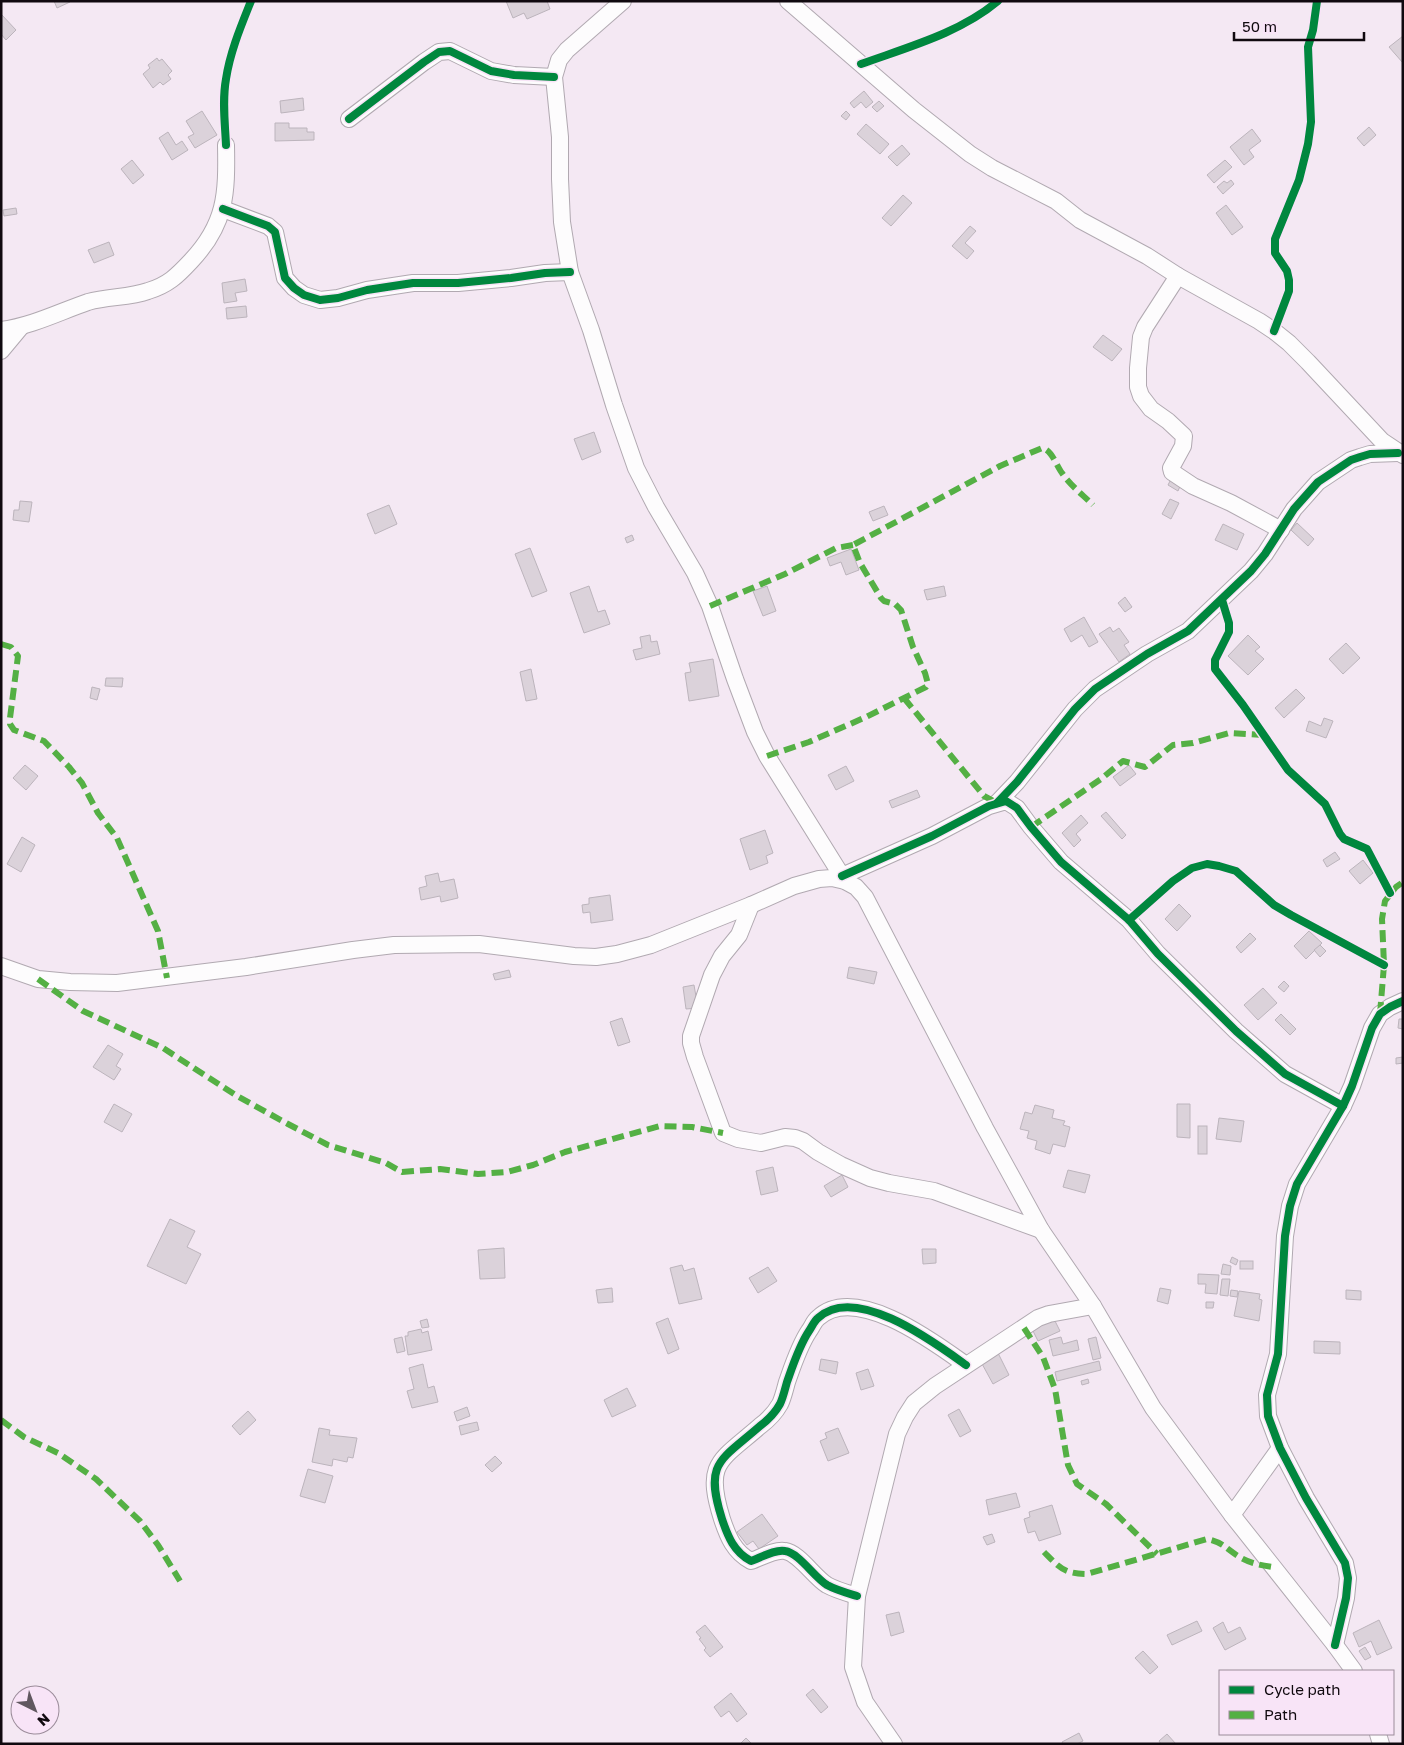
<svg xmlns="http://www.w3.org/2000/svg" width="1404" height="1745" font-family="'Golos Text',sans-serif">
	<style>
		.building { fill: #dbd2da; stroke: #bcb4bc }
		.lines { fill: none; stroke-linecap: round; stroke-linejoin: round }
		.minor-casing { stroke: #b1a9b1; stroke-width: 18 }
		.minor { stroke: #fdfcfd; stroke-width: 16 }
		.quiet { stroke: #54b044; stroke-width: 6; stroke-dasharray: 12 6; stroke-linecap: butt }
		.cycleway-casing { stroke: #f8e4f7; stroke-width: 11 }
		.cycleway { stroke: #00873e; stroke-width: 8 }
	</style>
	<rect width="100%" height="100%" fill="#f4e8f3"/>
	<g class="building">
		<path d="M54 1H69L70 2 57 8Z"/>
		<path d="M506 1H547L550 9 527 19 524 13 513 18Z"/>
		<path d="M1 14 16 30 6 40 1 34Z"/>
		<path d="M1403 36V63L1389 47Z"/>
		<path d="M157 58 159 61 162 59 172 71 168 75 171 79 163 85 160 82 153 88 143 74 150 68 148 65Z"/>
		<path d="M864 91 873 102 866 108 861 102 854 108 850 103Z"/>
		<path d="M303 98 304 110 281 113 280 101Z"/>
		<path d="M879 101 884 106 877 112 872 107Z"/>
		<path d="M202 111 217 135 195 148 188 137 194 134 186 121Z"/>
		<path d="M846 111 850 115 846 120 841 116Z"/>
		<path d="M275 123H289V128H307V132H314V140L275 141Z"/>
		<path d="M866 124 889 144 880 154 857 134Z"/>
		<path d="M1369 127 1376 135 1364 146 1357 138Z"/>
		<path d="M1252 129 1261 141 1249 150 1254 157 1244 165 1230 147Z"/>
		<path d="M168 132 176 145 182 141 188 150 172 160 159 138Z"/>
		<path d="M902 145 910 154 897 166 888 157Z"/>
		<path d="M132 160 144 175 133 184 121 169Z"/>
		<path d="M1225 160 1232 167 1214 183 1207 175Z"/>
		<path d="M1231 180 1234 184 1223 194 1217 187 1224 181 1227 183Z"/>
		<path d="M903 195 912 203 891 226 882 218Z"/>
		<path d="M1226 205 1243 227 1232 235 1216 213Z"/>
		<path d="M16 208 17 214 4 216 3 210Z"/>
		<path d="M970 226 976 231 965 243 974 251 967 259 952 246Z"/>
		<path d="M109 242 114 255 94 263 88 250Z"/>
		<path d="M245 279 247 291 235 293 237 301 224 303 222 283Z"/>
		<path d="M246 306 247 317 227 319 226 308Z"/>
		<path d="M1103 335 1122 349 1112 361 1093 347Z"/>
		<path d="M594 432 601 452 582 460 574 439Z"/>
		<path d="M1171 479 1181 484 1178 491 1168 485Z"/>
		<path d="M1170 499 1179 503 1171 519 1162 514Z"/>
		<path d="M20 501 32 502 29 522 13 520 14 510H19Z"/>
		<path d="M389 505 397 524 375 534 367 514Z"/>
		<path d="M884 506 888 515 873 521 869 512Z"/>
		<path d="M1297 523 1314 539 1308 546 1291 530Z"/>
		<path d="M1223 524 1244 534 1237 550 1215 540Z"/>
		<path d="M632 535 634 540 627 543 625 538Z"/>
		<path d="M530 548 547 591 532 597 515 554Z"/>
		<path d="M851 549 859 570 846 575 841 562 830 566 827 558Z"/>
		<path d="M589 586 598 612 605 610 610 624 584 633 570 593Z"/>
		<path d="M767 586 776 611 763 616 753 591Z"/>
		<path d="M944 586 946 596 927 600 924 590Z"/>
		<path d="M1125 597 1132 607 1125 612 1118 603Z"/>
		<path d="M1084 617 1098 642 1089 647 1082 635 1071 642 1064 629Z"/>
		<path d="M1110 627 1113 632 1119 628 1129 642 1124 645 1130 654 1119 662 1099 634Z"/>
		<path d="M650 635 651 642 657 641 660 654 636 660 633 650 642 648 640 637Z"/>
		<path d="M1248 635 1260 647 1255 651 1264 659 1248 675 1228 656Z"/>
		<path d="M1346 643 1360 658 1343 674 1329 659Z"/>
		<path d="M713 659 719 696 689 701 685 673 691 672 689 663Z"/>
		<path d="M531 669 537 699 526 701 520 672Z"/>
		<path d="M106 678H123L122 687 105 686Z"/>
		<path d="M92 687 100 689 97 700 90 698Z"/>
		<path d="M1296 689 1305 698 1284 718 1275 708Z"/>
		<path d="M1324 718 1333 721 1326 738 1306 731 1309 721 1321 726Z"/>
		<path d="M25 765 38 776 26 790 13 778Z"/>
		<path d="M1129 765 1136 774 1120 786 1113 777Z"/>
		<path d="M846 766 854 781 836 790 828 775Z"/>
		<path d="M917 790 920 797 892 808 889 801Z"/>
		<path d="M1106 812 1126 835 1122 839 1101 816Z"/>
		<path d="M1081 815 1088 823 1076 834 1081 840 1074 847 1062 833Z"/>
		<path d="M765 830 773 853 766 856 768 863 750 870 740 839Z"/>
		<path d="M22 837 35 845 21 872 7 864Z"/>
		<path d="M1335 852 1340 859 1327 867 1323 860Z"/>
		<path d="M1363 860 1373 873 1360 884 1349 871Z"/>
		<path d="M438 873 440 882 454 879 458 898 441 902 440 896 421 900 419 888 427 886 425 876Z"/>
		<path d="M610 895 613 920 591 923 590 912 583 913 582 905 589 904V898Z"/>
		<path d="M1179 904 1191 916 1177 931 1165 919Z"/>
		<path d="M1309 931 1322 943 1306 959 1294 946Z"/>
		<path d="M1250 933 1256 939 1241 953 1236 947Z"/>
		<path d="M1320 945 1326 951 1320 957 1314 950Z"/>
		<path d="M849 967 877 972 874 984 847 978Z"/>
		<path d="M509 970 511 977 495 980 493 974Z"/>
		<path d="M1284 981 1289 986 1284 992 1278 987Z"/>
		<path d="M694 985 698 1008 686 1009 683 987Z"/>
		<path d="M1263 988 1277 1003 1258 1020 1244 1005Z"/>
		<path d="M1281 1014 1296 1029 1290 1035 1275 1020Z"/>
		<path d="M622 1018 630 1042 618 1046 610 1022Z"/>
		<path d="M1399 1019H1403V1029L1398 1028Z"/>
		<path d="M108 1045 123 1054 116 1066 121 1069 114 1080 93 1067Z"/>
		<path d="M1403 1057V1063L1396 1064V1058Z"/>
		<path d="M114 1104 132 1114 122 1132 104 1122Z"/>
		<path d="M1177 1104H1190V1138L1177 1137Z"/>
		<path d="M1035 1105 1054 1110 1052 1118 1065 1121 1063 1125 1070 1127 1065 1147 1053 1144 1050 1154 1035 1149 1037 1141 1027 1138 1029 1131 1020 1129 1025 1112 1032 1114Z"/>
		<path d="M1219 1118 1244 1121 1241 1142 1216 1139Z"/>
		<rect x="1198" y="1126" width="9" height="28"/>
		<path d="M773 1167 778 1191 761 1195 756 1171Z"/>
		<path d="M1068 1170 1090 1175 1085 1193 1063 1187Z"/>
		<path d="M842 1175 848 1187 831 1197 824 1186Z"/>
		<path d="M170 1219 195 1231 187 1247 201 1254 186 1284 147 1266Z"/>
		<path d="M504 1248 505 1278 480 1279 478 1250Z"/>
		<path d="M922 1249H936V1263L923 1264Z"/>
		<path d="M1232 1257 1238 1260 1236 1265 1230 1262Z"/>
		<rect x="1240" y="1261" width="13" height="8"/>
		<path d="M1223 1264 1231 1266 1230 1275 1221 1274Z"/>
		<path d="M682 1265 684 1271 694 1268 702 1299 679 1304 670 1268Z"/>
		<path d="M768 1267 777 1281 758 1293 749 1278Z"/>
		<path d="M1198 1274 1219 1275 1217 1294 1205 1293 1206 1284H1198Z"/>
		<path d="M1222 1279H1230L1228 1296 1220 1295Z"/>
		<path d="M612 1288 613 1302 598 1303 596 1290Z"/>
		<path d="M1160 1288 1171 1290 1168 1304 1157 1301Z"/>
		<path d="M1231 1290 1238 1291 1237 1297 1230 1296Z"/>
		<path d="M1346 1290 1361 1291V1300L1346 1299Z"/>
		<path d="M1239 1291 1260 1294 1259 1299 1262 1300 1259 1321 1234 1316Z"/>
		<path d="M1206 1302H1214L1213 1308H1206Z"/>
		<path d="M668 1318 679 1349 668 1354 656 1323Z"/>
		<path d="M427 1319 429 1327 422 1328 420 1321Z"/>
		<path d="M1054 1319 1060 1331 1038 1341 1032 1329Z"/>
		<path d="M421 1329 422 1333 428 1331 432 1350 408 1355 405 1336H408V1332Z"/>
		<path d="M402 1337 405 1351 397 1353 394 1339Z"/>
		<path d="M1061 1337 1063 1344 1077 1340 1079 1350 1053 1356 1049 1340Z"/>
		<path d="M1096 1337 1101 1358 1093 1360 1088 1339Z"/>
		<path d="M1314 1341 1340 1342V1354L1314 1353Z"/>
		<path d="M998 1353 1009 1375 993 1384 981 1362Z"/>
		<path d="M821 1359 838 1362 836 1374 819 1370Z"/>
		<path d="M1099 1361 1101 1370 1057 1381 1055 1372Z"/>
		<path d="M423 1364 428 1388 434 1386 438 1402 412 1408 407 1391 414 1389 409 1368Z"/>
		<path d="M868 1369 874 1386 861 1390 856 1373Z"/>
		<path d="M1088 1379 1089 1383 1082 1385 1081 1381Z"/>
		<path d="M627 1388 636 1406 612 1417 604 1400Z"/>
		<path d="M467 1407 470 1416 457 1421 454 1412Z"/>
		<path d="M959 1409 971 1431 960 1437 948 1415Z"/>
		<path d="M248 1411 256 1420 240 1435 232 1426Z"/>
		<path d="M477 1422 479 1430 461 1435 459 1426Z"/>
		<path d="M319 1428 330 1430 329 1435 357 1438 353 1458 348 1457 347 1462 333 1459 332 1466 312 1462Z"/>
		<path d="M838 1428 849 1453 828 1461 820 1441 827 1438 825 1433Z"/>
		<path d="M495 1456 502 1463 492 1472 485 1465Z"/>
		<path d="M308 1469 333 1476 325 1503 300 1496Z"/>
		<path d="M1016 1493 1020 1507 989 1515 986 1500Z"/>
		<path d="M1052 1505 1061 1534 1039 1541 1035 1531 1028 1533 1024 1519 1030 1517 1029 1512Z"/>
		<path d="M762 1514 778 1536 759 1549 753 1541 747 1545 737 1532Z"/>
		<path d="M992 1534 995 1542 987 1545 983 1537Z"/>
		<path d="M899 1612 904 1632 891 1636 886 1615Z"/>
		<path d="M1379 1620 1392 1648 1377 1655 1371 1641 1359 1647 1353 1633Z"/>
		<path d="M1197 1621 1202 1631 1172 1645 1167 1635Z"/>
		<path d="M1223 1622 1228 1633 1240 1627 1246 1639 1225 1650 1213 1628Z"/>
		<path d="M705 1625 723 1647 710 1657 704 1650 706 1648 699 1639 701 1638 696 1632Z"/>
		<path d="M1365 1647 1371 1657 1365 1660 1359 1651Z"/>
		<path d="M1143 1651 1158 1667 1150 1674 1135 1658Z"/>
		<path d="M813 1689 828 1707 821 1713 806 1695Z"/>
		<path d="M42 1690 47 1695H36Z"/>
		<path d="M731 1693 747 1714 737 1722 729 1711 721 1717 714 1707Z"/>
		<path d="M1079 1733 1083 1741 1077 1744H1063L1062 1742Z"/>
		<path d="M1167 1734 1176 1744H1161L1159 1741Z"/>
		<path d="M746 1738 752 1744H740Z"/>
	</g>
	<g class="lines">
		<g class="minor-casing">
			<g id="minor">
				<path d="M623 1 567 50 559 60 554 77 560 137V179L562 222 570 272 591 330 614 405 636 468 656 507 695 573 710 606 735 679 755 732 767 756 845 881"/>
				<path d="M788 1 914 110 970 154 992 168 1056 201 1080 220 1147 256 1178 276 1259 321 1274 331 1289 343 1308 362 1382 441 1403 455"/>
				<path d="M349 119 424 62 439 52 450 51 491 71 514 75 554 77"/>
				<path d="M223 209 268 226 275 232 285 278 294 288 304 295 320 300 338 298 367 290 413 283H458L511 278 545 273 570 272"/>
				<path d="M1178 276 1145 327 1141 337 1138 368V387L1141 396 1151 409 1168 421 1184 436 1183 446 1171 468 1172 472 1193 486 1231 503 1281 530"/>
				<path d="M1 330C32 326 59 312 88 302 108 296 129 298 148 291 168 285 177 276 191 261 226 224 227 194 226 145"/>
				<path d="M1 351 21 327"/>
				<path d="M997 803 1017 782 1075 709 1095 689 1147 654 1188 631 1251 571 1265 554 1294 509 1318 482 1351 460 1360 457 1370 454 1398 453"/>
				<path d="M842 876 932 836 989 806 1006 801 1017 808 1031 827 1061 862 1129 920 1158 954 1236 1031 1285 1074 1343 1106"/>
				<path d="M751 905 739 935 722 956 712 975 691 1036V1043L695 1057 723 1133 738 1139 761 1143 785 1137 795 1138 803 1141 818 1152 841 1165 870 1178 889 1183 934 1191 1041 1230"/>
				<path d="M1 966 38 979 70 982 117 983 246 967 353 950 394 945 479 944 574 956 596 957 617 954 651 945 751 905 794 886 819 879 832 878 845 881 856 887 865 897 985 1128 1041 1230 1093 1306 1153 1408 1232 1515 1335 1645 1354 1671"/>
				<path d="M1232 1515 1280 1448"/>
				<path d="M857 1596C847 1593 836 1590 827 1585 814 1577 799 1553 785 1551 775 1549 760 1558 751 1561 734 1552 728 1537 722 1519 704 1462 720 1461 760 1426 768 1420 775 1413 780 1404 783 1398 785 1389 787 1382 793 1365 799 1346 809 1331 812 1327 814 1321 818 1318 855 1283 934 1342 966 1365"/>
				<path d="M1335 1645 1346 1598 1348 1578 1345 1563 1306 1498 1280 1448 1268 1416 1267 1395 1278 1354 1285 1236 1290 1206 1297 1184 1343 1106 1352 1086 1372 1028 1380 1014 1390 1007 1403 1001"/>
				<path d="M1378 1734 1381 1744"/>
				<path d="M894 1744 865 1702 853 1667 857 1596 897 1434 905 1417 914 1403 935 1386 1038 1318 1049 1314 1093 1306"/>
			</g>
		</g>
		<use href="#minor" class="minor"/>
		<g class="quiet">
			<path d="M710 606 785 574 836 548 853 545"/>
			<path d="M1 644 11 647 18 656 10 718V724L14 730 44 741 69 767 82 783 98 813 117 838 158 931 167 978"/>
			<path d="M904 698 984 796 997 803"/>
			<path d="M767 756 809 742 866 717 926 687 928 684 925 673 913 647 901 610 895 604 884 601 881 598 860 563 853 545 1000 466 1042 448C1052 450 1056 465 1062 473 1070 485 1083 495 1093 505"/>
			<path d="M1031 827 1101 779 1123 761 1145 767 1173 745 1193 743 1229 733 1263 735"/>
			<path d="M38 979 83 1011 163 1048 237 1096 288 1124 328 1145 386 1163 402 1172 440 1169 478 1174 507 1172 533 1165 565 1152 660 1126 692 1127 723 1133"/>
			<path d="M1380 1014 1384 965 1382 919 1385 901 1396 887 1403 882"/>
			<path d="M1024 1328 1043 1357 1055 1389 1068 1465 1077 1484 1106 1504 1157 1554"/>
			<path d="M1 1420 24 1437 58 1453 96 1479 140 1521 158 1545 180 1581"/>
			<path d="M1044 1552C1059 1567 1064 1574 1087 1574L1207 1539C1224 1543 1225 1548 1238 1556 1249 1563 1260 1565 1272 1567"/>
		</g>
		<g class="cycleway-casing">
			<g id="cycleway">
				<path d="M861 64C908 47 960 33 998 1"/>
				<path d="M349 119 424 62 439 52 450 51 491 71 514 75 554 77"/>
				<path d="M226 145C225 123 222 101 226 79 230 52 241 26 251 1"/>
				<path d="M223 209 268 226 275 232 285 278 294 288 304 295 320 300 338 298 367 290 413 283H458L511 278 545 273 570 272"/>
				<path d="M1274 331 1289 291V280L1287 271 1275 253V239L1299 180 1308 144 1311 122 1308 47 1313 30 1317 1"/>
				<path d="M1222 600 1229 623V632L1215 660V669L1243 705 1288 770 1325 804 1340 834 1344 839 1367 849 1390 893"/>
				<path d="M997 803 1017 782 1075 709 1095 689 1147 654 1188 631 1251 571 1265 554 1294 509 1318 482 1351 460 1360 457 1370 454 1398 453"/>
				<path d="M842 876 932 836 989 806 1006 801 1017 808 1031 827 1061 862 1129 920 1158 954 1236 1031 1285 1074 1343 1106"/>
				<path d="M1129 920 1173 881 1192 868 1207 864 1219 866 1236 871 1274 905 1291 915 1384 965"/>
				<path d="M857 1596C847 1593 836 1590 827 1585 814 1577 799 1553 785 1551 775 1549 760 1558 751 1561 734 1552 728 1537 722 1519 704 1462 720 1461 760 1426 768 1420 775 1413 780 1404 783 1398 785 1389 787 1382 793 1365 799 1346 809 1331 812 1327 814 1321 818 1318 855 1283 934 1342 966 1365"/>
				<path d="M1335 1645 1346 1598 1348 1578 1345 1563 1306 1498 1280 1448 1268 1416 1267 1395 1278 1354 1285 1236 1290 1206 1297 1184 1343 1106 1352 1086 1372 1028 1380 1014 1390 1007 1403 1001"/>
			</g>
		</g>
		<use href="#cycleway" class="cycleway"/>
	</g>
	<rect width="1404" height="1745" fill="none" stroke="#10090f" stroke-width="5"/>
	<rect x="1219" y="1670" width="175" height="65" fill="#f8e4f7" stroke="#9b8c9a"/>
	<rect x="1229" y="1686" width="25" height="8" fill="#00873e" stroke="#9b8c9a"/>
	<text x="1264" y="1695" font-size="15" fill="#10090f">Cycle path</text>
	<rect x="1229" y="1711" width="25" height="8" fill="#54b044" stroke="#9b8c9a"/>
	<text x="1264" y="1720" font-size="15" fill="#10090f">Path</text>
	<g transform="translate(35 1710) rotate(138)"><circle r="24" fill="#f8e4f7" stroke="#9b8c9a"/>
	<path d="M0-4L9 19L0 12L-9 19Z" fill="#60575f"/>
	<text y="-8" font-size="14" font-weight="bold" text-anchor="middle" fill="#10090f">N</text>
	</g>
	<path d="M1234 32v8h130v-8" fill="none" stroke="#10090f" stroke-width="2.5"/>
	<text x="1242" y="32" font-size="15" fill="#10090f" stroke="#f8e4f7" stroke-width="4" paint-order="stroke">50 m</text>
</svg>
